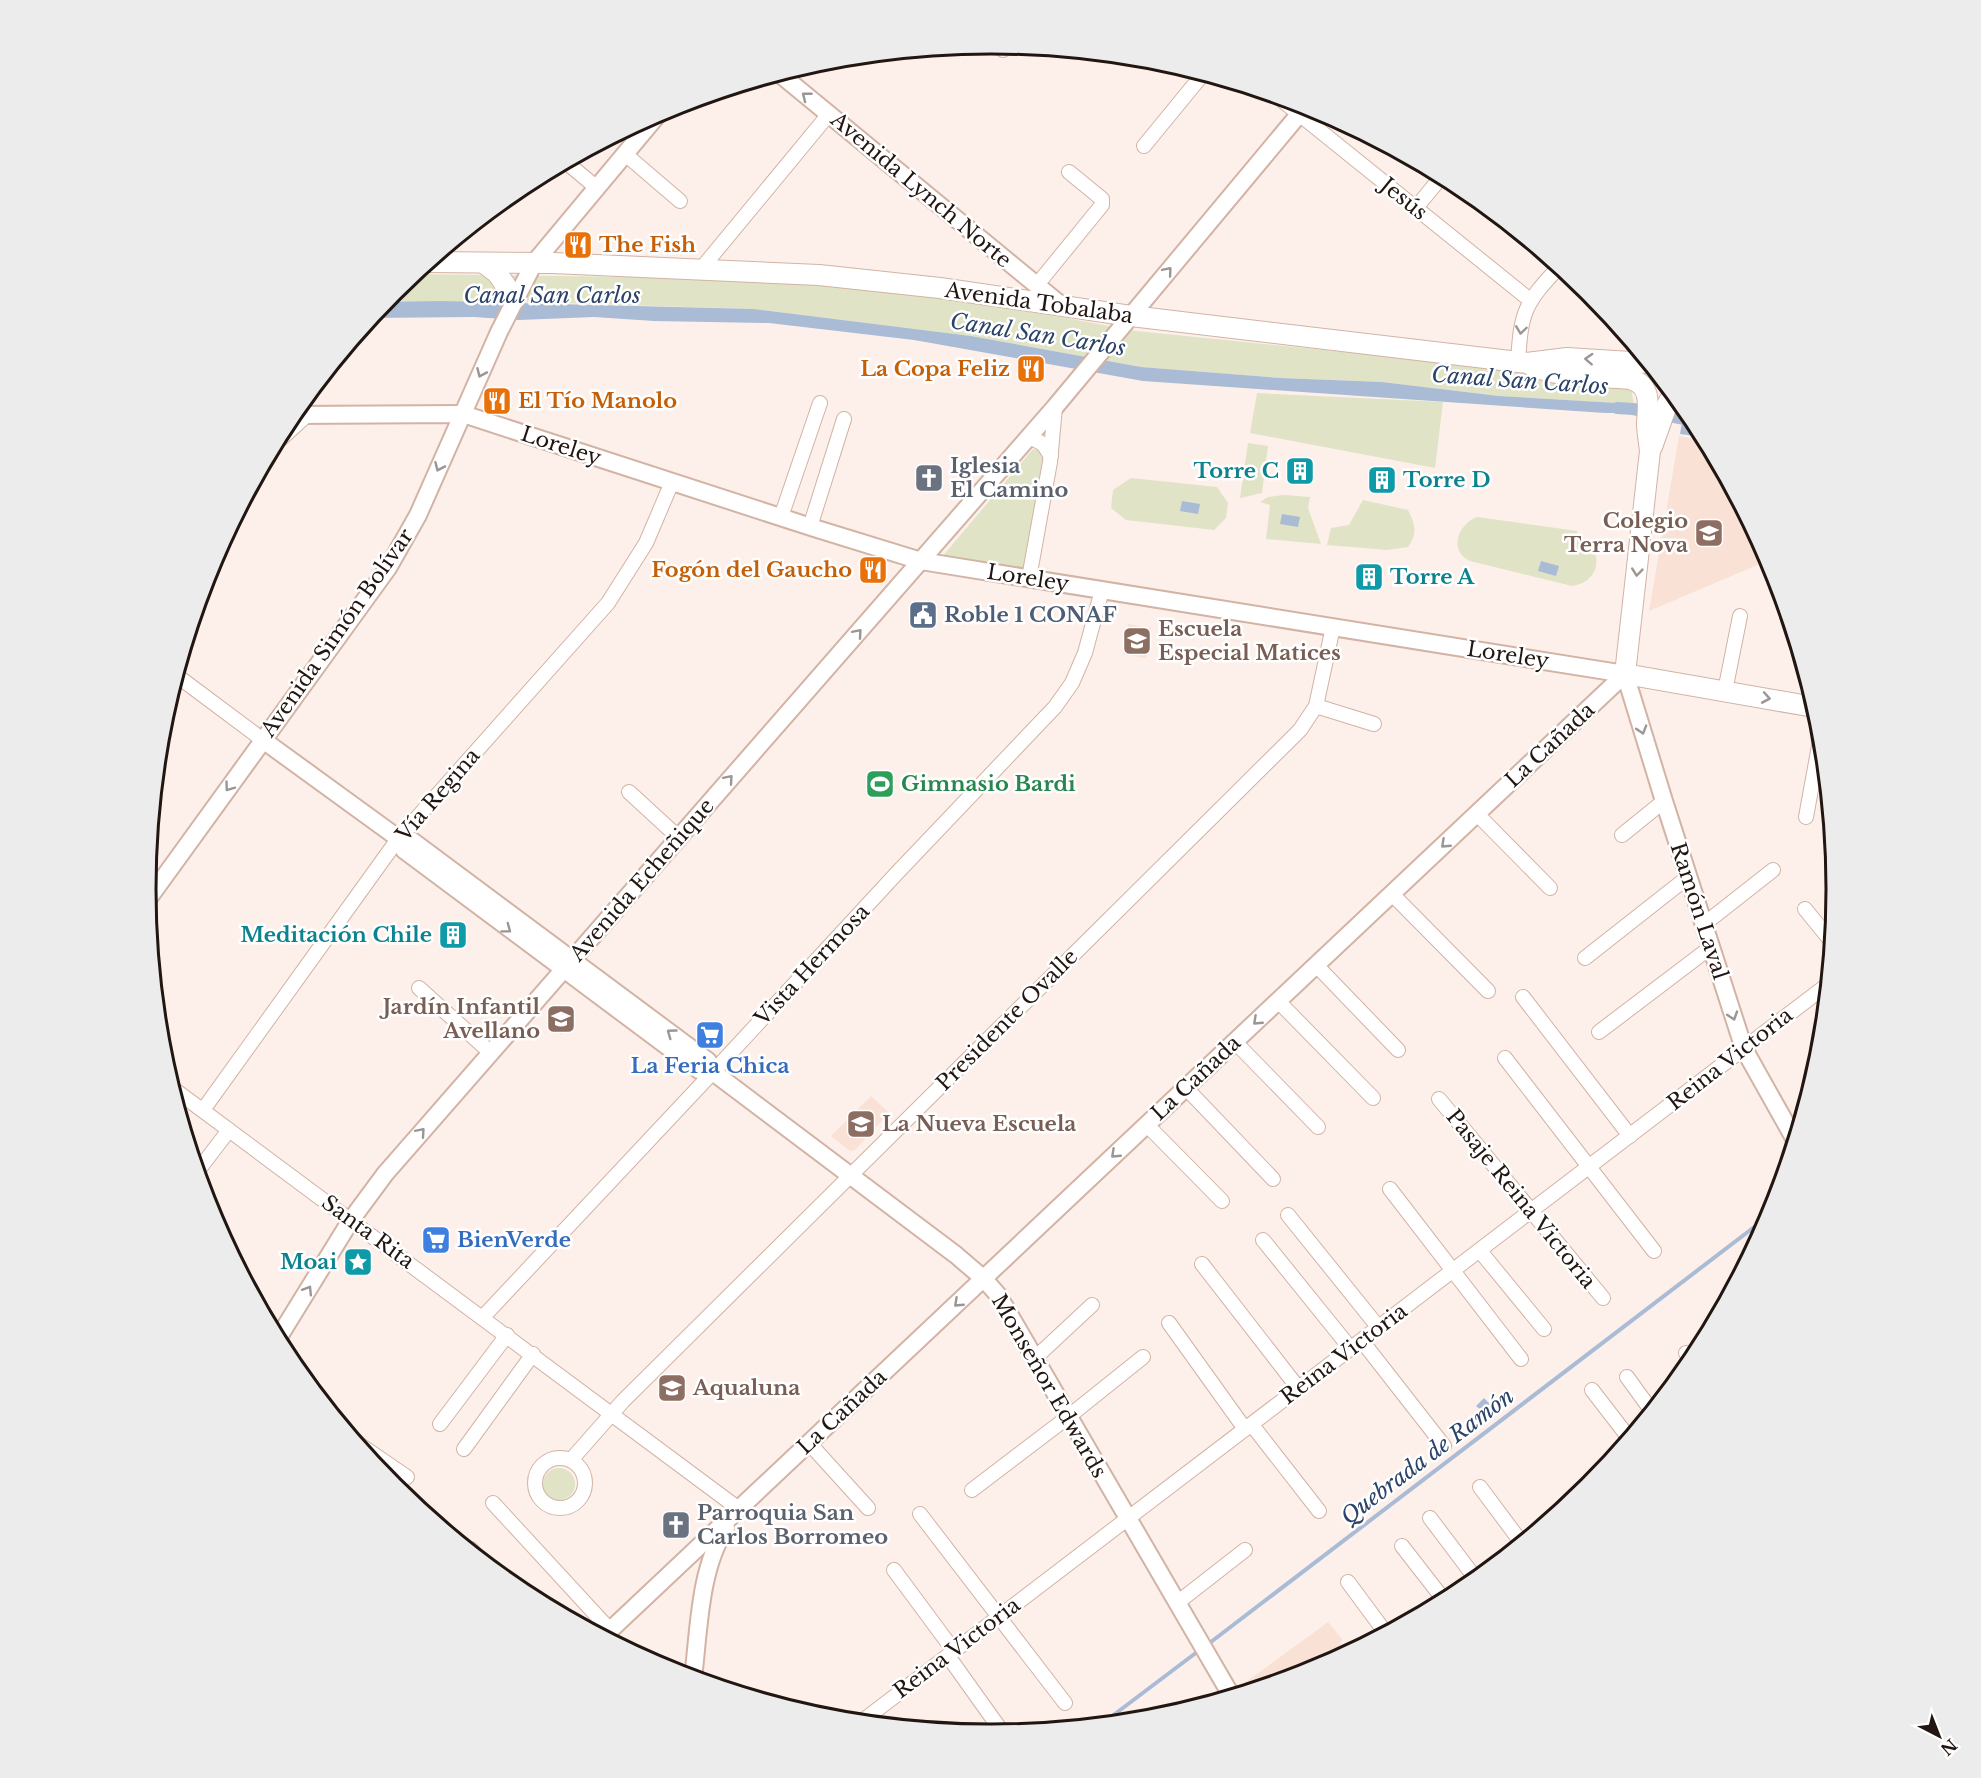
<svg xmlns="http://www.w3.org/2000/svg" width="1981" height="1778" font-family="'Libre Baskerville',serif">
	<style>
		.built { fill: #f9e1d5 }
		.green { fill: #e0e3c5 }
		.water { fill: #aabbd5 }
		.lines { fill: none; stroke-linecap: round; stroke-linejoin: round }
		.stream { stroke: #aabbd5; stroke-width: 4 }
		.canal { stroke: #aabbd5; stroke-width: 12 }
		.minor-casing { stroke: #d2b3a4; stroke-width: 16 }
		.tertiary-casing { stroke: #d2b3a4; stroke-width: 20 }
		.secondary-casing { stroke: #d2b3a4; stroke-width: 22 }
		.minor { stroke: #fff; stroke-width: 14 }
		.tertiary { stroke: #fff; stroke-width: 16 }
		.secondary { stroke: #fff; stroke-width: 20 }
		.oneway { stroke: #9b9694 }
		.labels { text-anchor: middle; stroke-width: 5; stroke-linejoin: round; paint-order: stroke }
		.street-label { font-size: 21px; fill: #211611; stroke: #fff }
		.food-label { font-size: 21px; font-weight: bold; fill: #c56008; stroke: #fff; text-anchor: start }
		.worship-label { font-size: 21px; font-weight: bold; fill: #5b616d; stroke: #fff; text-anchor: start }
		.culture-label { font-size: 21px; font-weight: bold; fill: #0d838f; stroke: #fff; text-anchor: end }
		.education-label { font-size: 21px; font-weight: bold; fill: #785e54; stroke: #fff; text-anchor: start }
		.service-label { font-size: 21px; font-weight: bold; fill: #4e5e75; stroke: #fff; text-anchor: start }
		.leisure-label { font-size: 21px; font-weight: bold; fill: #27864d; stroke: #fff; text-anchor: start }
		.shop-label { font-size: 21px; font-weight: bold; fill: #366cbe; stroke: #fff }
		.water-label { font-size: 22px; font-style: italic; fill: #2b4369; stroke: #fff }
		.rim { fill: none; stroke: #211611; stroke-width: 3 }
	</style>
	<rect width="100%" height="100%" fill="#fdf0ea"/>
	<g class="built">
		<path d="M1679 436 1705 441 1769 560 1649 611Z"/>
		<path d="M1128 624 1151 628 1146 658 1123 654Z"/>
		<path d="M561 1004 576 1015 561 1035 546 1023Z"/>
		<path d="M871 1096 889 1113 855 1150 850 1151 831 1136Z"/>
		<path d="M1328 1622 1342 1639 1335 1659 1314 1670 1224 1698Z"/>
	</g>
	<g class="green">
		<path d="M413 274 704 278 879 288 1066 318 1136 331 1511 369 1631 388 1634 404 1499 396 1382 382 1281 378 1141 367 971 336 754 309 525 302H384L393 291Z"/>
		<path d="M1257 393 1443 402 1435 468 1250 433Z"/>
		<path d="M1248 443 1268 446 1262 493 1240 498Z"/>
		<path d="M1033 449 1047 452 1026 571 942 557Z"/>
		<path d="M1131 478 1217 487 1228 503 1226 518 1214 530 1126 520 1111 508 1113 490Z"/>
		<path d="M1284 495 1310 497 1308 508 1321 544 1266 539 1270 505 1260 502 1268 497Z"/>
		<path d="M1363 500 1408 510C1415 525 1418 532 1408 547L1387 550 1327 545 1331 528 1349 525Z"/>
		<path d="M1477 517 1577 531 1578 534C1604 548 1603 581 1572 586L1470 561C1448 551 1458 524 1477 517Z"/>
		<circle cx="559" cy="1484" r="16"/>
	</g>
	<g class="water">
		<path d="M440 301 754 309 971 336 1141 367 1281 378 1382 382 1499 396 1634 404 1632 413H1605L1143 381 914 340 769 323 654 321 594 317 519 320 474 317 370 318 384 302Z"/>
		<path d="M1683 416 1692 418 1703 437 1680 434Z"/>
		<path d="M1182 501 1200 504 1198 514 1180 511Z"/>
		<path d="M1282 514 1300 517 1298 527 1280 524Z"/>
		<path d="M1541 561 1559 566 1556 576 1538 571Z"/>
		<path d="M1484 1398 1494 1408 1486 1415 1476 1406Z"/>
	</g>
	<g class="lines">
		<g class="stream">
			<path d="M1207 1645 1770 1215"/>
			<path d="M1103 1723 1201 1649"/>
		</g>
		<path class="canal" d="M1617 408 1633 409 1695 421"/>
		<g class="minor-casing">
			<g id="minor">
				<path d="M1003 45V50"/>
				<path d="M1278 97 1530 300"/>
				<path d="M1144 146 1203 74"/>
				<path d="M625 154 680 201"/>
				<path d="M566 162 597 188"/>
				<path d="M1415 209 1442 176"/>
				<path d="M701 269 829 114"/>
				<path d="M1036 286 1102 205V199L1069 172"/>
				<path d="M1518 362C1521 312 1524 304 1559 267"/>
				<path d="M1030 437 1043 444 1051 456"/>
				<path d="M273 446 307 415"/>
				<path d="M781 517 820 403"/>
				<path d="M810 527 844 419"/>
				<path d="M1029 578 1050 462 1055 407"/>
				<path d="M176 675 263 740"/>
				<path d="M1725 691 1740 616"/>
				<path d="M1316 706 1374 724"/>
				<path d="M629 792 678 837"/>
				<path d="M1477 814 1550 888"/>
				<path d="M1806 817 1821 735"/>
				<path d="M1622 835 1664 801"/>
				<path d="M1392 894 1488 991"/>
				<path d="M1805 909 1831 941"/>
				<path d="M1703 925 1773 870"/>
				<path d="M1585 958 1688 877"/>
				<path d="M1316 965 1398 1050"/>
				<path d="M419 988 491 1053"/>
				<path d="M1523 997 1630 1136"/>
				<path d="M1278 1001 1373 1098"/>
				<path d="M1599 1032 1711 947"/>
				<path d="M1235 1042 1318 1127"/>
				<path d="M1505 1058 1654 1251"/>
				<path d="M171 1087 739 1509"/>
				<path d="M1186 1088 1273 1179"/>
				<path d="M1439 1099 1603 1298"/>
				<path d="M203 1110 398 839 608 603 646 543 672 482"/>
				<path d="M1147 1125 1222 1201"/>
				<path d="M197 1172 229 1130"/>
				<path d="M1390 1189 1521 1359"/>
				<path d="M1288 1215 1379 1328"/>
				<path d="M1263 1240 1351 1349"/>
				<path d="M1480 1251 1544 1329"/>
				<path d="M1202 1264 1299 1389"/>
				<path d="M483 1317 713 1072 896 874 1055 707 1072 683 1085 653 1102 590"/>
				<path d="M1169 1323 1245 1429"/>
				<path d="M1362 1341 1444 1446"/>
				<path d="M1686 1353 1692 1361"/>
				<path d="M1034 1359 1092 1305"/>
				<path d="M1627 1377 1651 1410"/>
				<path d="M1592 1390 1629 1438"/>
				<path d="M440 1424 507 1335"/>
				<path d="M1252 1425 1319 1511"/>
				<path d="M356 1442 407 1477"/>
				<path d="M809 1443 868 1508"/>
				<path d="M464 1449 533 1354"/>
				<circle cx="560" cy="1483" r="25"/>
				<path d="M571 1460 623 1401 1300 730 1316 706 1333 627"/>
				<path d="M1480 1487 1521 1542"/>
				<path d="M972 1490 1068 1417 1143 1357"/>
				<path d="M493 1503 610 1630"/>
				<path d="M920 1514 1065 1703"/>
				<path d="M1430 1518 1476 1579"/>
				<path d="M1402 1546 1444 1600"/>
				<path d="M471 1549 480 1559"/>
				<path d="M894 1570 954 1651"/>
				<path d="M1348 1582 1385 1632"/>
				<path d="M1177 1603 1245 1550"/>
				<path d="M948 1656 1003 1733"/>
				<path d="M861 1722 1827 985"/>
			</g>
		</g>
		<g class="tertiary-casing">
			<g id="tertiary">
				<path d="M780 74 1062 306"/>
				<path d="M291 415 463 414 814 528 921 561 1625 674"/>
				<path d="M1625 674 1664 801 1744 1049 1794 1138"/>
				<path d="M263 740 391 833 398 839 404 850 699 1070 713 1072"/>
				<path d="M398 839 411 840 708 1061 713 1072 956 1255 984 1279 998 1295 1231 1695"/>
				<path d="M146 902 388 568 418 515 499 332 534 263 660 112"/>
				<path d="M277 1340 351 1220 385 1174 1055 407 1306 106"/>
				<path d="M604 1636 1625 674"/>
				<path d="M693 1678C699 1631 699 1569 726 1528"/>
			</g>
		</g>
		<g class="secondary-casing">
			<g id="secondary">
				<path d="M428 262 553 263 819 275 940 288 1131 316 1527 363 1567 358 1647 363"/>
				<path d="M485 264 497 273 515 299"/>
				<path d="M1532 366C1561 378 1598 376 1630 379 1652 385 1648 405 1647 423 1647 432 1649 442 1650 451L1625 674 1814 707"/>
				<path d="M1652 447 1667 405 1673 394"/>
			</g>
		</g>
		<use href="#minor" class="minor"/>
		<use href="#tertiary" class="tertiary"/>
		<use href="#secondary" class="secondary"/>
	</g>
	<defs><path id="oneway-chevron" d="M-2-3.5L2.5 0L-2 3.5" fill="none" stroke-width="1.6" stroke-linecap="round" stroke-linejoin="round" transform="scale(1.5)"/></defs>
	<g class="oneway">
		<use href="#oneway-chevron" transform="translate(806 96) rotate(-141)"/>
		<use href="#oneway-chevron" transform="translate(1168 271) rotate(-50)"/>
		<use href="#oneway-chevron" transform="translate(1521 330) rotate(98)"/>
		<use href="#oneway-chevron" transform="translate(1589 359) rotate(-177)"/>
		<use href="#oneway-chevron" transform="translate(481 373) rotate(114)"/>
		<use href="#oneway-chevron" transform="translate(439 467) rotate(114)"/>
		<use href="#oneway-chevron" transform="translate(1637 572) rotate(96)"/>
		<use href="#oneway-chevron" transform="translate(858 633) rotate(-49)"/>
		<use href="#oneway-chevron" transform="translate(1766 698) rotate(10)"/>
		<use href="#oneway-chevron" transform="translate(1642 730) rotate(73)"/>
		<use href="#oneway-chevron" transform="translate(729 779) rotate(-49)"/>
		<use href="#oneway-chevron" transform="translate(229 787) rotate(126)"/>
		<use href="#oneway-chevron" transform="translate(1445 844) rotate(137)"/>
		<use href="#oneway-chevron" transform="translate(507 929) rotate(37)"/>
		<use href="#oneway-chevron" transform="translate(1733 1016) rotate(72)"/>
		<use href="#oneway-chevron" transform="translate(1257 1021) rotate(137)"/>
		<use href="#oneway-chevron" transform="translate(671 1033) rotate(-144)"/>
		<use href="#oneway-chevron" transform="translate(421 1132) rotate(-49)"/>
		<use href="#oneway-chevron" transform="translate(1115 1154) rotate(137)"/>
		<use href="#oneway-chevron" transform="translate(308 1290) rotate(-58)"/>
		<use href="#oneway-chevron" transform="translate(958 1303) rotate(137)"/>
	</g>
	<defs>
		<g id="restaurant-square" transform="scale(1.5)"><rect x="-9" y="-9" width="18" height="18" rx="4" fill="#e8710a" stroke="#fff"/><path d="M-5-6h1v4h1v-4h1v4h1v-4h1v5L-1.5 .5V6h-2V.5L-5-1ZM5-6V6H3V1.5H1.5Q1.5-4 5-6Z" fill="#fff"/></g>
		<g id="building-square" transform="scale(1.5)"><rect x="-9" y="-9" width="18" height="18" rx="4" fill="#0f9aa8" stroke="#fff"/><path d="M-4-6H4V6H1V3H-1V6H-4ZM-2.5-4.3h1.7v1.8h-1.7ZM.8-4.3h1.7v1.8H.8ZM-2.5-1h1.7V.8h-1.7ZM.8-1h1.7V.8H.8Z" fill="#fff"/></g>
		<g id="church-square" transform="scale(1.5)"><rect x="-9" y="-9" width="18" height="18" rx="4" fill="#6b7280" stroke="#fff"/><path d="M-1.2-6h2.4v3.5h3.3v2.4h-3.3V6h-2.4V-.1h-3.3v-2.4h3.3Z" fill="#fff"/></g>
		<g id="school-square" transform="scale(1.5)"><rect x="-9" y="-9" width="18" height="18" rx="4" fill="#8d6e63" stroke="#fff"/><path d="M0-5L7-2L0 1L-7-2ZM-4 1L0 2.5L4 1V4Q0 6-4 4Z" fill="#fff"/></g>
		<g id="civic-square" transform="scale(1.5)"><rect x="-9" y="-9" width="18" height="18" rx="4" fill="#5c6f8a" stroke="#fff"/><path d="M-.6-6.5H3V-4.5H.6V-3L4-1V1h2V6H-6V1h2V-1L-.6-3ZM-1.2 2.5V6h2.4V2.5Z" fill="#fff"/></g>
		<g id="stadium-square" transform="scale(1.5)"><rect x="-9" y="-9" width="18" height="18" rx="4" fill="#2e9e5b" stroke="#fff"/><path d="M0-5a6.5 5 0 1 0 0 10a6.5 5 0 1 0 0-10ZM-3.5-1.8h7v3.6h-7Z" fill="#fff"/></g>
		<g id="supermarket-square" transform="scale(1.5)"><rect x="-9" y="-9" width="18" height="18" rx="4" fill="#3f7fe0" stroke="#fff"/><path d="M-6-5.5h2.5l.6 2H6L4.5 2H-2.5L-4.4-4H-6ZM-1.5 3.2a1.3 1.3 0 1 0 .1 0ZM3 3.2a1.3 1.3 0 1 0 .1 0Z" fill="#fff"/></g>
		<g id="sight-square" transform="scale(1.5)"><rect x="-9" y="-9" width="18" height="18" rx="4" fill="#0f9aa8" stroke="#fff"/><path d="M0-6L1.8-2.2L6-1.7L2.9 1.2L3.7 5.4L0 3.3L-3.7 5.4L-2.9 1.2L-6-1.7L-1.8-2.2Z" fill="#fff"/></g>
	</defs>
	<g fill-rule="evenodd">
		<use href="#restaurant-square" x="578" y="245"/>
		<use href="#restaurant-square" x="1031" y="369"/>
		<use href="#restaurant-square" x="497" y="401"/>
		<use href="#building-square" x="1300" y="471"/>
		<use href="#church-square" x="929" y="478"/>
		<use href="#building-square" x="1382" y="480"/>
		<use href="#school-square" x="1709" y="533"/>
		<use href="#restaurant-square" x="873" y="570"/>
		<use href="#building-square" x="1369" y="577"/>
		<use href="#civic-square" x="923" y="615"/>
		<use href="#school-square" x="1137" y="641"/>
		<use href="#stadium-square" x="880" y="784"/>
		<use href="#building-square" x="453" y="935"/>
		<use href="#school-square" x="561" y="1019"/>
		<use href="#supermarket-square" x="710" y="1035"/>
		<use href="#school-square" x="861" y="1124"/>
		<use href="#supermarket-square" x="436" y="1240"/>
		<use href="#sight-square" x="358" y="1262"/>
		<use href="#school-square" x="672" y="1388"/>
		<use href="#church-square" x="676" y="1525"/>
	</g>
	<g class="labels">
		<g class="street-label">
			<text transform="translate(921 190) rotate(40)" y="7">Avenida Lynch Norte</text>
			<text transform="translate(1404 199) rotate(39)" y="7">Jesús</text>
			<text transform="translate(1039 303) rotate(8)" y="7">Avenida Tobalaba</text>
			<text transform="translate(561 446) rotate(18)" y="7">Loreley</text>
			<text transform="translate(1028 578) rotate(9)" y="7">Loreley</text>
			<text transform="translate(337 633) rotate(-55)" y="7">Avenida Simón Bolívar</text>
			<text transform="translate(1508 655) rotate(9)" y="7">Loreley</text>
			<text transform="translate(1550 745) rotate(-43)" y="7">La Cañada</text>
			<text transform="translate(438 795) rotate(-49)" y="7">Vía Regina</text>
			<text transform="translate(642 880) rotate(-49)" y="7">Avenida Echeñique</text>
			<text transform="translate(1699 911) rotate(72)" y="7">Ramón Laval</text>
			<text transform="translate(812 965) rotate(-47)" y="7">Vista Hermosa</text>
			<text transform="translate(1007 1020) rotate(-45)" y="7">Presidente Ovalle</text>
			<text transform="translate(1730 1059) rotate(-38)" y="7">Reina Victoria</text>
			<text transform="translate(1196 1078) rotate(-43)" y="7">La Cañada</text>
			<text transform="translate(1521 1199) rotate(51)" y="7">Pasaje Reina Victoria</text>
			<text transform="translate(368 1232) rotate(36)" y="7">Santa Rita</text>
			<text transform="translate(1344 1354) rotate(-37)" y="7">Reina Victoria</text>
			<text transform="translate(1049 1386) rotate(60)" y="7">Monseñor Edwards</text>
			<text transform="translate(842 1412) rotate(-43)" y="7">La Cañada</text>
			<text transform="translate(957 1648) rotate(-37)" y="7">Reina Victoria</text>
		</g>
		<g class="food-label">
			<text x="599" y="252">The Fish</text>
			<text x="1010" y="376" text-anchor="end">La Copa Feliz</text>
			<text x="518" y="408">El Tío Manolo</text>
			<text x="852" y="577" text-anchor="end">Fogón del Gaucho</text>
		</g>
		<g class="worship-label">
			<text x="950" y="473">Iglesia<tspan x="950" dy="24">El Camino</tspan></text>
			<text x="697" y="1520">Parroquia San<tspan x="697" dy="24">Carlos Borromeo</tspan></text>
		</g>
		<g class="culture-label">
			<text x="1279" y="478">Torre C</text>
			<text x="1403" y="487" text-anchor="start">Torre D</text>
			<text x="1390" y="584" text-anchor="start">Torre A</text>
			<text x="432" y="942">Meditación Chile</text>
			<text x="337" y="1269">Moai</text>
		</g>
		<g class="education-label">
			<text x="1688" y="528" text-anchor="end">Colegio<tspan x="1688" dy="24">Terra Nova</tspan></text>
			<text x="1158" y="636">Escuela<tspan x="1158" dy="24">Especial Matices</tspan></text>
			<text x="540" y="1014" text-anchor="end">Jardín Infantil<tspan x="540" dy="24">Avellano</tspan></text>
			<text x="882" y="1131">La Nueva Escuela</text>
			<text x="693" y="1395">Aqualuna</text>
		</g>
		<g class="service-label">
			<text x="944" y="622">Roble 1 CONAF</text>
		</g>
		<g class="leisure-label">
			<text x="901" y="791">Gimnasio Bardi</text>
		</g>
		<g class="shop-label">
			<text x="710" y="1073">La Feria Chica</text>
			<text x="457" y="1247" text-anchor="start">BienVerde</text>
		</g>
		<g class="water-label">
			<text x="552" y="303">Canal San Carlos</text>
			<text transform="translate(1038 334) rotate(9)" y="8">Canal San Carlos</text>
			<text transform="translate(1520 380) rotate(4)" y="8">Canal San Carlos</text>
			<text transform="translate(1427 1456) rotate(-37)" y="8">Quebrada de Ramón</text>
		</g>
	</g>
	<path d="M0 0H1981V1778H0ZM156 889a835 835 0 1 1 1670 0a835 835 0 1 1-1670 0Z" fill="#edecec" fill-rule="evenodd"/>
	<path class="rim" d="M156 889a835 835 0 1 1 1670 0a835 835 0 1 1-1670 0Z"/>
	<g transform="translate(1939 1736) rotate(138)" stroke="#ffffff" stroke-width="4.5" paint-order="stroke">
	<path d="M0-4.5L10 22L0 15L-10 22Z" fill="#211611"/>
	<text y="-9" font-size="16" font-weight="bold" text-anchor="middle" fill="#211611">N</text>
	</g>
</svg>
